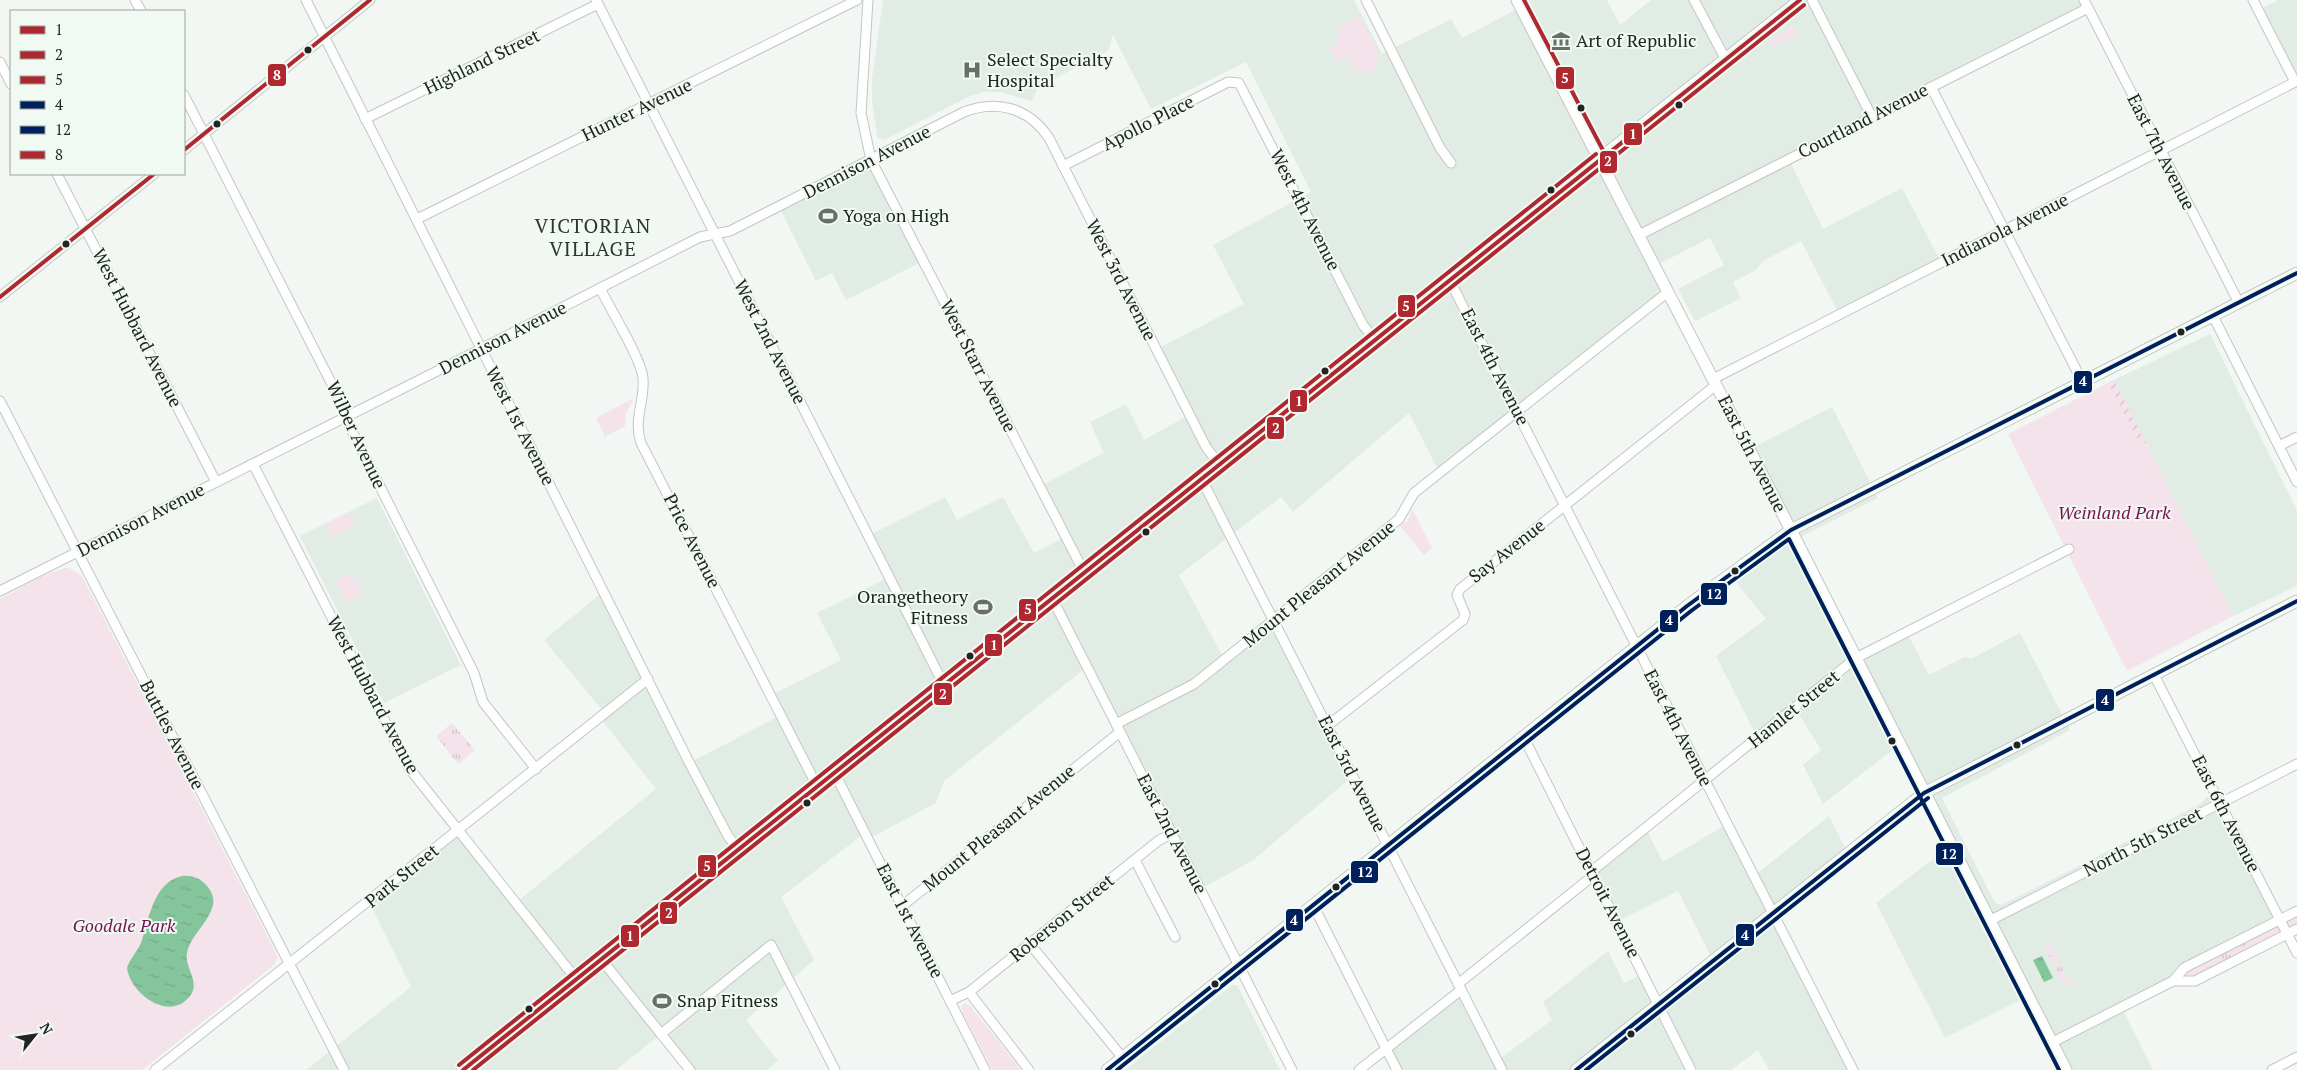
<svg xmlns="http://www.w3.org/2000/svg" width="2297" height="1070" font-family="'PT Serif',serif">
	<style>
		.built { fill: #e1ece4 }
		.grass { fill: url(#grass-tufts) }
		.park { fill: #f4e3ea }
		.garden { fill: url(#garden-furrows) }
		.water { fill: url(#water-ripples) }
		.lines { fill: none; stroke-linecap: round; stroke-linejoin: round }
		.minor-casing { stroke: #c3c7c4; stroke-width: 11 }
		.major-casing { stroke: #c3c7c4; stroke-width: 13 }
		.minor { stroke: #fdfefd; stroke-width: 9 }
		.major { stroke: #fdfefd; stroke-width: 11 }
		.bus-1-casing { stroke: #f0f9f2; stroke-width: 8 }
		.bus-2-casing { stroke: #f0f9f2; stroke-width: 8 }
		.bus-3-casing { stroke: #f0f9f2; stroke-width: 8 }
		.bus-4-casing { stroke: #f0f9f2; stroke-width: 8 }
		.bus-5-casing { stroke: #f0f9f2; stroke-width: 8 }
		.bus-6-casing { stroke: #f0f9f2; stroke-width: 8 }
		.bus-1 { stroke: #af272f; stroke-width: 4 }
		.bus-2 { stroke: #af272f; stroke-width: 4 }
		.bus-3 { stroke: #af272f; stroke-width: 4 }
		.bus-4 { stroke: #00205b; stroke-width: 4 }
		.bus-5 { stroke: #00205b; stroke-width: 4 }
		.bus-6 { stroke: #af272f; stroke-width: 4 }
		.bus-dot { fill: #212422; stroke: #f0f9f2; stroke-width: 2 }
		.labels { text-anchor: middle; stroke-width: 4; stroke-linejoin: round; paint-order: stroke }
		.poi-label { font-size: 18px; fill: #212422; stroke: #f0f9f2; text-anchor: start }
		.street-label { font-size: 18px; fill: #212422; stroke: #f0f9f2 }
		.park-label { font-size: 18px; font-style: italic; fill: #791255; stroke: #f0f9f2 }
		.quarter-label { font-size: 20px; letter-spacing: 1px; fill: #303732; stroke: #f0f9f2 }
		.line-badge { stroke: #f0f9f2; stroke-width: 2 }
		.badge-label { font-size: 14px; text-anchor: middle; font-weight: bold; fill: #fff }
	</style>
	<defs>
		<pattern id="grass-tufts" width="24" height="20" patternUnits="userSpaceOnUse" patternTransform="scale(1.25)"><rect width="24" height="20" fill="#f4e3ea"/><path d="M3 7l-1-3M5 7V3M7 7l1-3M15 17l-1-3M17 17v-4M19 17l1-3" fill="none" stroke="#d1c3c8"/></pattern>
		<pattern id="garden-furrows" width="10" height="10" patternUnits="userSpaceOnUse" patternTransform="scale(1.25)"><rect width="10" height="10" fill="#f4e3ea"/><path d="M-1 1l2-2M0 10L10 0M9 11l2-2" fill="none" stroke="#d1c3c8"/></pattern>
		<pattern id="water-ripples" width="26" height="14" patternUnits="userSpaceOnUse" patternTransform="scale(1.25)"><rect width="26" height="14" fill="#85c59c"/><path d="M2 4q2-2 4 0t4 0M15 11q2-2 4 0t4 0" fill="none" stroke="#73a986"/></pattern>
	</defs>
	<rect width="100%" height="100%" fill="#f2f7f3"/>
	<g class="built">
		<path d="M883 0H1354L1382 54 1451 19 1462 38 1521 7 1519 0H1607L1620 25 1651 0H2084L2087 5 1789 159 1823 229 1902 188 1941 262 1839 314 1801 241 1763 261 1756 270 1733 282 1741 298 1695 321 1678 289 1724 265 1710 238 1659 264 1668 286 1439 472 1409 413 1293 512 1281 497 1179 575 1224 659 1276 620 1353 776 1252 861 1202 888 1088 666 944 781 936 803 872 837 861 836 781 897 814 960 746 1020 778 1061 767 1070H690L661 1034 616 1070H306L411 987 368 900 458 827 518 901 656 789 598 715 603 711 544 640 604 591 691 762 781 715 771 695 841 660 817 613 889 577 867 536 945 497 957 520 1003 497 1034 553 1067 536 1040 486 1104 453 1090 422 1126 404 1144 440 1191 414 1157 349 1244 304 1213 245 1311 192 1246 62 1151 109 1113 35 1108 51 1038 87 1032 101 1000 92H983L968 97 884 140 877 137 872 101V79Z"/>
		<path d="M2278 0H2297V81L2259 10Z"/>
		<path d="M876 160 925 260 846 300 832 273 816 281 779 207Z"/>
		<path d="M2210 334 2297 511V586L2233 616 2114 380Z"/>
		<path d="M1832 407 1878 498 1795 540 1855 655 1905 629 1929 675 1965 657 1971 659 2020 633 2070 730 1942 798 1995 903 2002 905 2200 804 2208 796 2222 803 2285 924 2121 1007 2153 1070H2067L2028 996 1945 1038 1876 903 1950 846 1899 745 1823 804 1803 765 1821 750 1795 708 1758 739 1716 656 1766 619 1729 574 1790 528 1750 449Z"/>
		<path d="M377 498 461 665 384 703 300 536Z"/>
		<path d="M1829 816 1847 851 1772 913 1848 1070H1769L1758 1050 1731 1070H1398L1387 1048 1462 988 1498 1060 1552 1020 1543 1002 1608 951 1624 983 1644 973 1659 1003 1712 959 1678 891 1619 921 1593 871 1646 829 1663 862 1727 824 1754 876Z"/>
		<path d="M1232 985H1237L1280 1070H1125Z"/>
	</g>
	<g class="grass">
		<path d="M1792 25 1798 36 1788 41 1786 38 1771 48 1769 43Z"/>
		<path d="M452 723 475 750 458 764 436 736Z"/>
		<path d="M2297 911V929L2189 982 2178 973Z"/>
		<path d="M2048 938 2067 979 2070 978 2072 982 2071 986 2063 983 2045 948Z"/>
	</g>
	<g class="park">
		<path d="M1360 16 1378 53 1376 68 1368 73 1355 70 1348 57 1336 62 1329 48 1340 42 1336 34 1341 32 1339 27Z"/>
		<path d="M2114 380 2233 616 2127 671 2008 434Z"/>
		<path d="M634 398 626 413 625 426 605 437 596 418Z"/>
		<path d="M1412 509 1432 548 1424 555 1400 526 1408 521Z"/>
		<path d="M348 512 355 525 332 537 325 524Z"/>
		<path d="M67 567 82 576 278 957 274 965 142 1070H0V599L38 578Z"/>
		<path d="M349 574 357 582 364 594 347 603 335 581Z"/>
		<path d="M965 1003 971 1007 1021 1070H992L963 1013 962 1006Z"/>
	</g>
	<path class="garden" d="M2114 380 2146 444 2139 440 2136 435 2108 383Z"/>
	<g class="water">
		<path d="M182 876C191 875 200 878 206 885 229 909 191 930 187 953 184 968 201 981 190 996 169 1023 130 993 127 968 130 958 139 950 142 940 149 918 154 882 182 876Z"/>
		<path d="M2042 956 2053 978 2044 982 2033 960Z"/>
	</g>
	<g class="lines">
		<g class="minor-casing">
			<g id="minor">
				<path d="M135 0 141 11"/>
				<path d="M306 0 690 764 728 836 738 849"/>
				<path d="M596 0 944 685"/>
				<path d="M868 0 861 113 871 160 1084 572"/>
				<path d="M1366 0 1440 148 1451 163"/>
				<path d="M1694 0 1726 60"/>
				<path d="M1812 0 1872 117"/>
				<path d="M2084 0 2239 303"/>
				<path d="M2253 0 2295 82"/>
				<path d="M0 62 11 84"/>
				<path d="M1931 87 2083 383"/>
				<path d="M184 95 341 402 353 433 474 673 483 702 536 769"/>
				<path d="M365 119 598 4"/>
				<path d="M184 150 370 0"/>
				<path d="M1063 166 1228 82 1239 83 1363 325 1374 339"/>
				<path d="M57 174 216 482"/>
				<path d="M417 219 857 0"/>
				<path d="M1639 235 2088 8"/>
				<path d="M1449 279 1853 1070"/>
				<path d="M600 288C610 309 641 358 643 378 645 401 633 420 641 443L817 786"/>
				<path d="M0 297 154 174"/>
				<path d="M2213 316 2297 482"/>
				<path d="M1713 379 2297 81"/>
				<path d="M0 401 344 1070"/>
				<path d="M2279 446 2297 437"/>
				<path d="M253 464 409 768 576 979"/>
				<path d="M1201 478 1502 1070"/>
				<path d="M0 591 481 349 700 237 730 231 964 112C997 99 1029 108 1049 138L1206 447 1219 464"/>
				<path d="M1052 598 1292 1070"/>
				<path d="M2154 675 2297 953"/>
				<path d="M1116 724 1194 684 1399 519 1414 493 1668 292"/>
				<path d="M1327 726 1463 620 1465 614 1457 595 1460 589 1716 385"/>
				<path d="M1523 736 1691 1070"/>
				<path d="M834 772 985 1070"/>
				<path d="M1135 860 1175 937"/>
				<path d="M1592 871 1856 658 2069 549"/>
				<path d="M1313 905 1397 1070"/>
				<path d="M902 906 1120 732"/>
				<path d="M1989 921 2297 764"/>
				<path d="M1030 944 1122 1057"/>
				<path d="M601 959 690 1070"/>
				<path d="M2173 981H2195L2297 929"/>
				<path d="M1458 984 1594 875"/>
				<path d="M969 992 1029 1070"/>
				<path d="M950 1001 969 992 1158 841 1172 833"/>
				<path d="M661 1034 771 945 835 1070"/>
				<path d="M2051 1043 2173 981 2184 968 2297 911"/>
				<path d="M155 1070 648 679"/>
				<path d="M1359 1070 1461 990"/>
				<path d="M2272 1070 2297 1057"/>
			</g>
		</g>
		<g class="major-casing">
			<g id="major">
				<path d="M1517 0 1797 542 2066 1070"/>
				<path d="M463 1070 1589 167 1800 0"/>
				<path d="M1107 1070 1687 606 1791 530 2297 273"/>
				<path d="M1576 1070 1924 793 2297 601"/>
			</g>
		</g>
		<use href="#minor" class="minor"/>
		<use href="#major" class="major"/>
		<g class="bus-1-casing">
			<path id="bus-1" d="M463 1070 1800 0"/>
		</g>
		<g class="bus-2-casing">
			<path id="bus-2" d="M473 1070 1804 5"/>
		</g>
		<g class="bus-3-casing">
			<g id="bus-3">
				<path d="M1524 0 1606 156"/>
				<path d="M459 1065 1596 154"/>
			</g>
		</g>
		<g class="bus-4-casing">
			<g id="bus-4">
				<path d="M1107 1070 1687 606 1791 530 2297 273"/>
				<path d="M1576 1070 1924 793 2297 601"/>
			</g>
		</g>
		<g class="bus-5-casing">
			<g id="bus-5">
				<path d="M1117 1070 1691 611 1789 539 2059 1070"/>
				<path d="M1586 1070 1928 798"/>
			</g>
		</g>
		<g class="bus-6-casing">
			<g id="bus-6">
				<path d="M184 150 370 0"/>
				<path d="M0 297 154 174"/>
			</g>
		</g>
		<use href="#bus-1" class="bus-1"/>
		<use href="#bus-2" class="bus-2"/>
		<use href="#bus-3" class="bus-3"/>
		<use href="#bus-4" class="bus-4"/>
		<use href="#bus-5" class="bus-5"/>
		<use href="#bus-6" class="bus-6"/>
	</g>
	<defs>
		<g id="museum-bare" transform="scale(1.5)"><path d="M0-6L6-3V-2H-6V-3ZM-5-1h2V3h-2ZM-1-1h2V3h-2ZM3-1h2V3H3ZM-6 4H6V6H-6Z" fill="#6a6e6b" stroke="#f0f9f2" stroke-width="2.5" paint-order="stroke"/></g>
		<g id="hospital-bare" transform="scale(1.5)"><path d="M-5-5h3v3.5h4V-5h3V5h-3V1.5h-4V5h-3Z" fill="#6a6e6b" stroke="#f0f9f2" stroke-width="2.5" paint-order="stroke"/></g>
		<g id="stadium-bare" transform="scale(1.5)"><path d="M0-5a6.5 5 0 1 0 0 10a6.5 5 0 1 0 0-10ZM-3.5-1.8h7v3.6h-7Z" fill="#6a6e6b" stroke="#f0f9f2" stroke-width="2.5" paint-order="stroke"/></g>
	</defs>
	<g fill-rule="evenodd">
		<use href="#museum-bare" x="1561" y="41"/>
		<use href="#hospital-bare" x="972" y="70"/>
		<use href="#stadium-bare" x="828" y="216"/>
		<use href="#stadium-bare" x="983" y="607"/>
		<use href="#stadium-bare" x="662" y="1001"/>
	</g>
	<g class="bus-dot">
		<circle cx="308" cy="50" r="4.5"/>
		<circle cx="1679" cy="105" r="4.5"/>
		<circle cx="1581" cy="108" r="4.5"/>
		<circle cx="217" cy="124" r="4.5"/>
		<circle cx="1551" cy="190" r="4.5"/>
		<circle cx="66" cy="244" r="4.5"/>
		<circle cx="2181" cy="332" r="4.5"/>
		<circle cx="1325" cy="371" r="4.5"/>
		<circle cx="1146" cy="532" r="4.5"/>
		<circle cx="1735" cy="571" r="4.5"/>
		<circle cx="970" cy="656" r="4.5"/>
		<circle cx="1892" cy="741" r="4.5"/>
		<circle cx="2017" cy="745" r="4.5"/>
		<circle cx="807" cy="803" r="4.5"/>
		<circle cx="1336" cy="887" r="4.5"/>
		<circle cx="1215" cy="984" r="4.5"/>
		<circle cx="529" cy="1009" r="4.5"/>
		<circle cx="1631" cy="1034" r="4.5"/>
	</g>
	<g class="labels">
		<g class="poi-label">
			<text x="1576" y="47">Art of Republic</text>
			<text x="987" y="66">Select Specialty<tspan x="987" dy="21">Hospital</tspan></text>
			<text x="843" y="222">Yoga on High</text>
			<text x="968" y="603" text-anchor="end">Orangetheory<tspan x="968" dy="21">Fitness</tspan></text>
			<text x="677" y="1007">Snap Fitness</text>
		</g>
		<g class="street-label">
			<text transform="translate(482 62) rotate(-26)" y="6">Highland Street</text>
			<text transform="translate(637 110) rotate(-26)" y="6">Hunter Avenue</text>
			<text transform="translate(1863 121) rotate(-27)" y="6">Courtland Avenue</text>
			<text transform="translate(1148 123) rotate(-27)" y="6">Apollo Place</text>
			<text transform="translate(2161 152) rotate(63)" y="6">East 7th Avenue</text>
			<text transform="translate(867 162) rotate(-27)" y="6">Dennison Avenue</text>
			<text transform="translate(1305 210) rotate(63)" y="6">West 4th Avenue</text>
			<text transform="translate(2005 230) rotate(-27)" y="6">Indianola Avenue</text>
			<text transform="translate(1121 280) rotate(63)" y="6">West 3rd Avenue</text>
			<text transform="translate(137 328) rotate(63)" y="6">West Hubbard Avenue</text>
			<text transform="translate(503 338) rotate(-27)" y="6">Dennison Avenue</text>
			<text transform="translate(770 342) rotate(63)" y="6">West 2nd Avenue</text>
			<text transform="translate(978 366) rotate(63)" y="6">West Starr Avenue</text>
			<text transform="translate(1495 367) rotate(63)" y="6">East 4th Avenue</text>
			<text transform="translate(520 426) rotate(63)" y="6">West 1st Avenue</text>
			<text transform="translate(356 435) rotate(65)" y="6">Wilber Avenue</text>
			<text transform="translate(1752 454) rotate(63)" y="6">East 5th Avenue</text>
			<text transform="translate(141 520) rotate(-27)" y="6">Dennison Avenue</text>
			<text transform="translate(692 541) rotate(63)" y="6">Price Avenue</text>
			<text transform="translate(1507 551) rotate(-38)" y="6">Say Avenue</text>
			<text transform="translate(1319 584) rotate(-39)" y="6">Mount Pleasant Avenue</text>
			<text transform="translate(373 695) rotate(62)" y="6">West Hubbard Avenue</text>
			<text transform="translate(1794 709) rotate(-39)" y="6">Hamlet Street</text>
			<text transform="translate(1678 728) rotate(63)" y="6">East 4th Avenue</text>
			<text transform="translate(172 735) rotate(63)" y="6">Buttles Avenue</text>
			<text transform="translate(1352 774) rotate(63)" y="6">East 3rd Avenue</text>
			<text transform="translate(2226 814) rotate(63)" y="6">East 6th Avenue</text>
			<text transform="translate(999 828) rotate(-39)" y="6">Mount Pleasant Avenue</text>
			<text transform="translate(1172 834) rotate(63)" y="6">East 2nd Avenue</text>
			<text transform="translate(2143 842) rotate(-27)" y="6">North 5th Street</text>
			<text transform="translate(402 876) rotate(-39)" y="6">Park Street</text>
			<text transform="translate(1608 903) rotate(63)" y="6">Detroit Avenue</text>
			<text transform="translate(1062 918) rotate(-39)" y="6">Roberson Street</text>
			<text transform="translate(910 921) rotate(63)" y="6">East 1st Avenue</text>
		</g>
		<g class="park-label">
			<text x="2114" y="519">Weinland Park</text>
			<text x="124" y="932">Goodale Park</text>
		</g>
		<g class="quarter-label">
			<text x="593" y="233">VICTORIAN<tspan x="593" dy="23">VILLAGE</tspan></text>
		</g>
	</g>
	<g class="line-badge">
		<rect x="267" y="63" width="20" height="24" rx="5" fill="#af272f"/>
		<rect x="1555" y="66" width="20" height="24" rx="5" fill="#af272f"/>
		<rect x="1623" y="122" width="20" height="24" rx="5" fill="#af272f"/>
		<rect x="1599" y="150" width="19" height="24" rx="5" fill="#af272f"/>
		<rect x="1397" y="294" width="19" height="24" rx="5" fill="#af272f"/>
		<rect x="2073" y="370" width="20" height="24" rx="5" fill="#00205b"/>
		<rect x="1289" y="389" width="19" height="24" rx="5" fill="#af272f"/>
		<rect x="1266" y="416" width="19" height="24" rx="5" fill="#af272f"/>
		<rect x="1700" y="582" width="28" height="24" rx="5" fill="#00205b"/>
		<rect x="1018" y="598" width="19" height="24" rx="5" fill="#af272f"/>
		<rect x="1659" y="609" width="20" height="24" rx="5" fill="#00205b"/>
		<rect x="984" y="633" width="19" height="24" rx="5" fill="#af272f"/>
		<rect x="933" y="682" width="20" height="24" rx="5" fill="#af272f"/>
		<rect x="2095" y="688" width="20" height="24" rx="5" fill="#00205b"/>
		<rect x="1935" y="842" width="29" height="24" rx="5" fill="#00205b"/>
		<rect x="697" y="854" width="20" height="24" rx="5" fill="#af272f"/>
		<rect x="1350" y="860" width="29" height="24" rx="5" fill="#00205b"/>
		<rect x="659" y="901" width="19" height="24" rx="5" fill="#af272f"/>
		<rect x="1285" y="908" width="19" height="24" rx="5" fill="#00205b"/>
		<rect x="1735" y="923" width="20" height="24" rx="5" fill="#00205b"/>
		<rect x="620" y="924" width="20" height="24" rx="5" fill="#af272f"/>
	</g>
	<g class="badge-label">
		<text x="277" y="80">8</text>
		<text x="1565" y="83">5</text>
		<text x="1633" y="139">1</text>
		<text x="1608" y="166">2</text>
		<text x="1406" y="311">5</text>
		<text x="2083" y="386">4</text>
		<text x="1299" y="406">1</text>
		<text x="1276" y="433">2</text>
		<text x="1714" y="599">12</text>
		<text x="1028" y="614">5</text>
		<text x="1669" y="625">4</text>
		<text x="994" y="650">1</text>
		<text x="943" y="699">2</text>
		<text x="2105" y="705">4</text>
		<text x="1949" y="859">12</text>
		<text x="707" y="871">5</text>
		<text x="1365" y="877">12</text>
		<text x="669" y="918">2</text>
		<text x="1294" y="925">4</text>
		<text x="1745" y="940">4</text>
		<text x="630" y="941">1</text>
	</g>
	<rect x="10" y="10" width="175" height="165" fill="#f0f9f2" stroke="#9da49f"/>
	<rect x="20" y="26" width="25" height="8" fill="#af272f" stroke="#9da49f"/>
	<text x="55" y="35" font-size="15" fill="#212422">1</text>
	<rect x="20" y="51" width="25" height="8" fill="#af272f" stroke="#9da49f"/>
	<text x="55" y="60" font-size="15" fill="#212422">2</text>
	<rect x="20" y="76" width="25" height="8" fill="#af272f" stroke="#9da49f"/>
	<text x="55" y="85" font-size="15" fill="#212422">5</text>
	<rect x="20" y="101" width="25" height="8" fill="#00205b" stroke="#9da49f"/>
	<text x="55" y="110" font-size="15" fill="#212422">4</text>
	<rect x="20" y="126" width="25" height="8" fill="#00205b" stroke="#9da49f"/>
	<text x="55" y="135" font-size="15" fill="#212422">12</text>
	<rect x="20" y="151" width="25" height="8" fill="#af272f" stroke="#9da49f"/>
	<text x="55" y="160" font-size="15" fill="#212422">8</text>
	<g transform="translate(35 1035) rotate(60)" stroke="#f0f9f2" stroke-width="4" paint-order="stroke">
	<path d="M0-4L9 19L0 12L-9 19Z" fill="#212422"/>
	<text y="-8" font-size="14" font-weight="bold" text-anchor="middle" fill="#212422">N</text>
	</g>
</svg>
